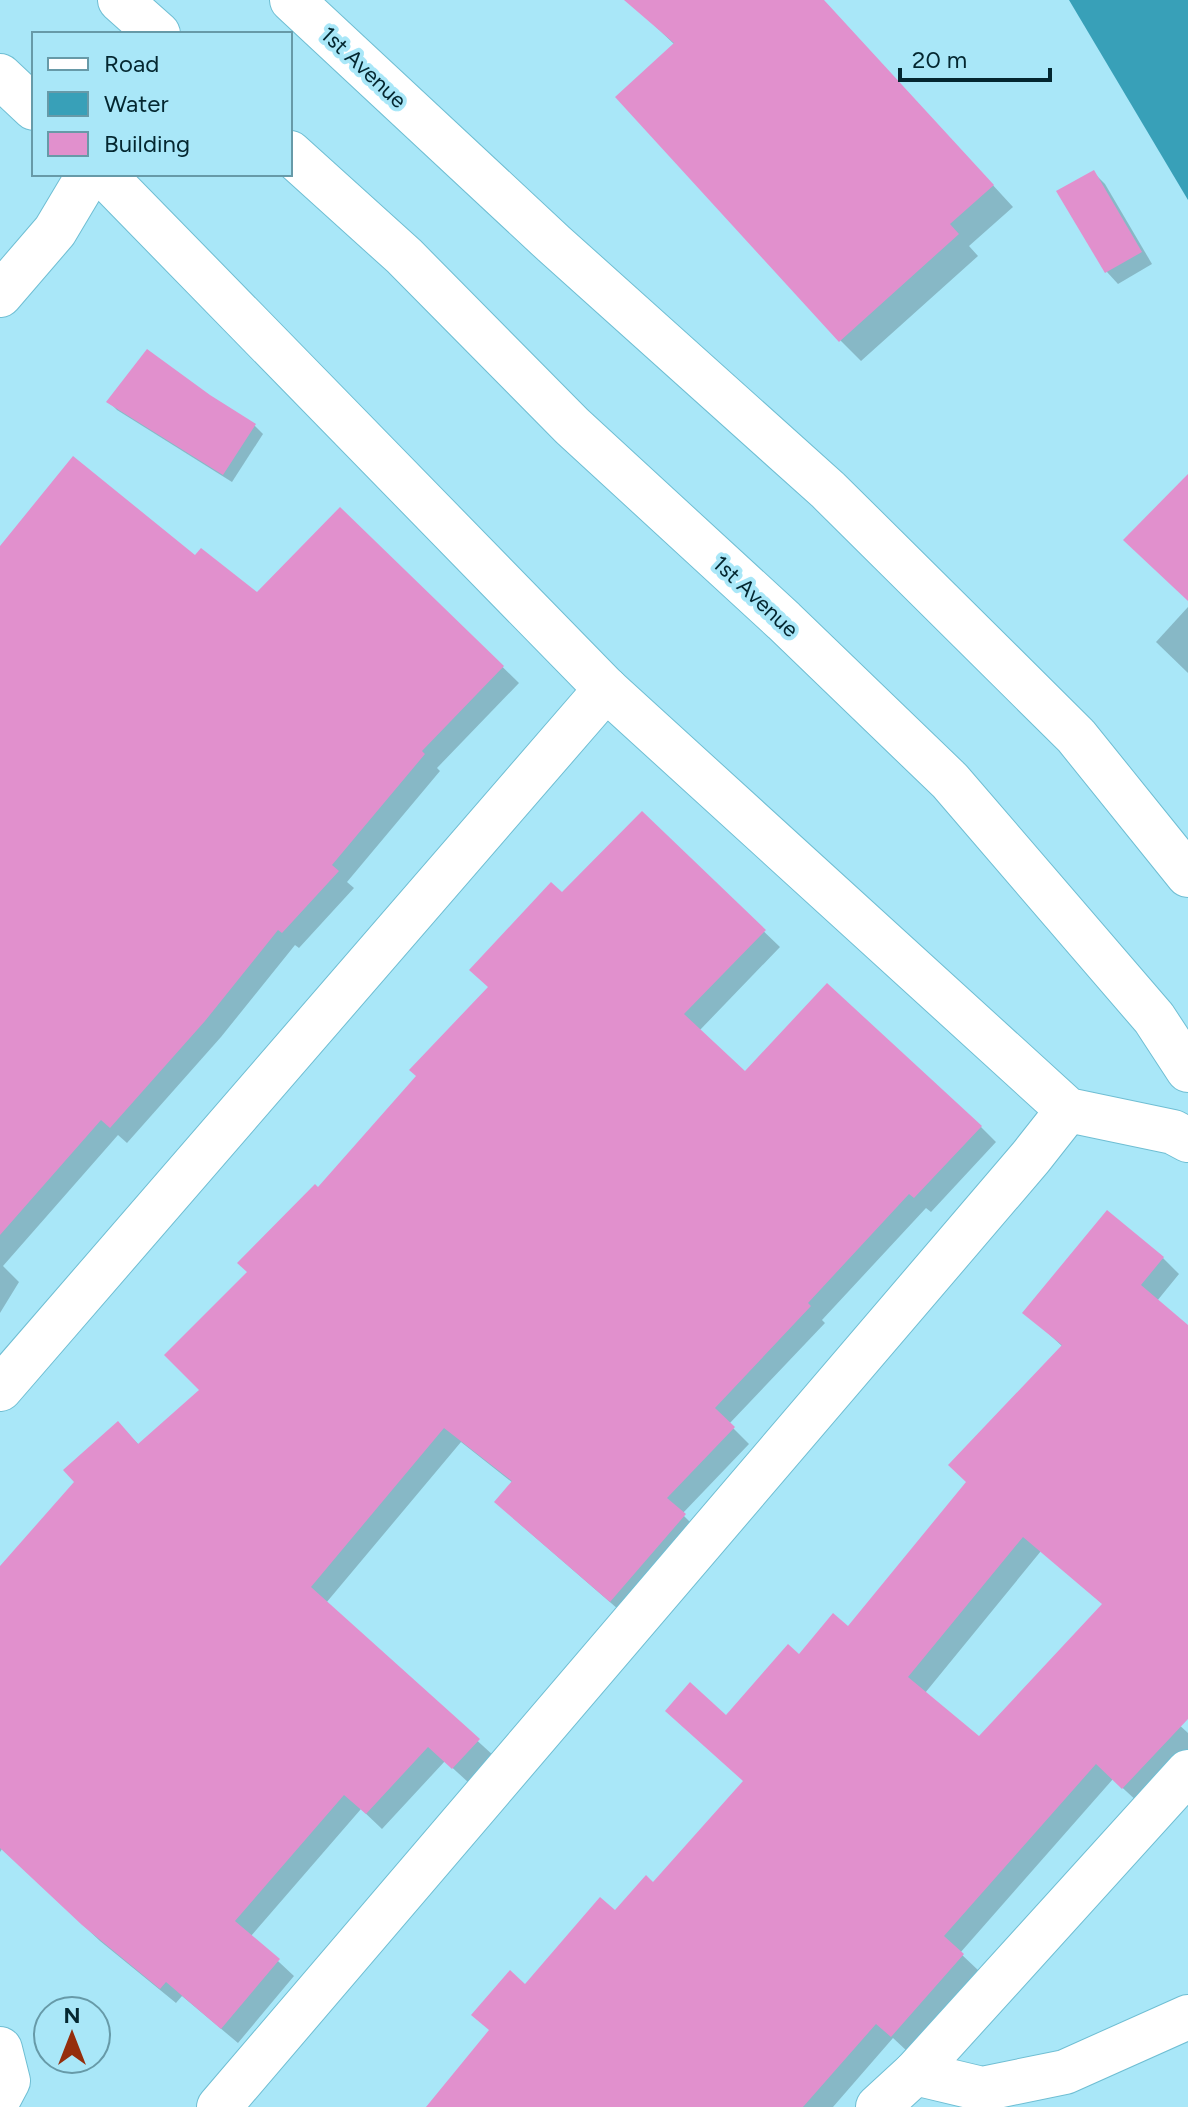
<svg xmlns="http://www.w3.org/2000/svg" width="1188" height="2107" font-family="Figtree,sans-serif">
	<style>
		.water { fill: #38a0b8 }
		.shadow { fill: #0003; fill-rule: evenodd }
		.building { fill: #e190cd; fill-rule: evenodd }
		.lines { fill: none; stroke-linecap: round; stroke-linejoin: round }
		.minor-casing { stroke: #6fbed3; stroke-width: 46 }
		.major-casing { stroke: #6fbed3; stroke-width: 46 }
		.minor { stroke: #fff; stroke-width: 44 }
		.major { stroke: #fff; stroke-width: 44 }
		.labels { text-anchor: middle; stroke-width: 8; stroke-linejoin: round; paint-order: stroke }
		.street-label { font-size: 22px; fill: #042730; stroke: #a9e7f8 }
	</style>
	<rect width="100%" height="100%" fill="#a9e7f8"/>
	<path class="water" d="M1069 0H1188V200Z"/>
	<g class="shadow">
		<path d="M643 0H823L1013 207 969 246 978 256 861 361 840 340 675 45 636 8Z"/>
		<path d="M1093 172 1105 184 1152 264 1118 284 1107 272 1059 192Z"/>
		<path d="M209 397 255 426 263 434 232 482 117 410 109 402Z"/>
		<path d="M340 509 519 683 437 768 440 771 347 882 354 888 299 948 295 945 221 1037 127 1143 118 1135 3 1266 19 1282 0 1313V549L196 558 257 595Z"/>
		<path d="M1188 607V673L1156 642Z"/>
		<path d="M642 814 780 947 699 1031 745 1074 981 1127 996 1142 931 1212 926 1208 822 1320 825 1323 729 1424 749 1444 682 1514 700 1532 626 1616 513 1518V1483L461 1442 326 1603 494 1756 469 1783 445 1761 382 1829 361 1809 251 1936 294 1976 238 2043 182 1996 176 2003 100 1941 2 1849 0 1852V1569L77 1482 118 1423 139 1445 202 1390 249 1273 318 1190 418 1077 562 895Z"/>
		<path d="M1163 1258 1179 1274 1157 1301 1188 1327V1708L1175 1721 1188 1733V1752L1140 1804 1113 1779 960 1953 979 1971 908 2052 893 2038 833 2107H427L526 1986 653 1884 745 1782 727 1718 800 1657 849 1629 968 1483 1063 1347 1025 1312ZM1041 1551 1104 1605 979 1739 925 1693Z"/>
	</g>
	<g class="building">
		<path d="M624 0H824L994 185 950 224 959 234 839 342 615 97 674 43Z"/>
		<path d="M1094 170 1142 252 1105 273 1056 191Z"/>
		<path d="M147 349 210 395 256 424 223 475 106 402Z"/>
		<path d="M73 456 195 555 201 548 257 592 340 507 504 666 422 751 425 754 332 865 339 871 282 933 278 930 205 1021 110 1128 101 1120 0 1235V546Z"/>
		<path d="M1188 474V601L1123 540Z"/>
		<path d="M642 811 766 930 684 1014 745 1071 827 983 982 1126 914 1198 909 1194 808 1303 811 1306 715 1408 735 1427 667 1498 686 1514 610 1602 494 1502 512 1481 444 1428 311 1587 480 1739 452 1769 428 1747 366 1814 344 1795 235 1921 280 1959 221 2029 166 1982 160 1989 82 1925 0 1848V1566L74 1482 63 1470 118 1421 138 1444 199 1390 164 1355 247 1272 237 1263 315 1184 318 1187 416 1076 409 1070 488 987 469 970 551 882 562 892Z"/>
		<path d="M1107 1210 1164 1257 1141 1285 1188 1325V1719L1122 1789 1096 1764 944 1936 964 1954 891 2037 876 2024 803 2107H426L489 2030 471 2015 510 1970 525 1984 600 1897 615 1910 646 1875 653 1882 743 1781 665 1711 690 1682 726 1715 788 1644 799 1654 833 1613 848 1626 966 1482 948 1465 1062 1345 1022 1313ZM1023 1537 1102 1604 979 1736 908 1677Z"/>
	</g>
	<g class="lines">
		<g class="minor-casing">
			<g id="minor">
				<path d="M0 76 34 108"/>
				<path d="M103 174 606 689 1068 1110 1173 1132 1188 1140"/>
				<path d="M0 295 55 231 89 174"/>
				<path d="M0 1389 606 689"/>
				<path d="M0 2049 8 2081 0 2096"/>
				<path d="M915 2073 982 2089 1065 2072 1188 2017"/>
				<path d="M219 2107 1031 1157 1068 1110"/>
				<path d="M878 2107 915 2073 1188 1772"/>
			</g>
		</g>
		<g class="major-casing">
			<g id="major">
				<path d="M120 0 158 34"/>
				<path d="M292 0 554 244 828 490 1076 736 1188 875"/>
				<path d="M290 153 404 256 572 426 784 621 950 781 1154 1018 1188 1070"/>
			</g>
		</g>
		<use href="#minor" class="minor"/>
		<use href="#major" class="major"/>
	</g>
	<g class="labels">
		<g class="street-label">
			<text transform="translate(364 67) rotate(43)" y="8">1st Avenue</text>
			<text transform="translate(756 596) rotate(43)" y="8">1st Avenue</text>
		</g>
	</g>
	<rect x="32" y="32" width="260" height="144" fill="#a9e7f8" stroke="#679aa8" stroke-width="2"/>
	<rect x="48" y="58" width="40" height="12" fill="#ffffff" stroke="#679aa8" stroke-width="2"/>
	<text x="104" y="72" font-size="24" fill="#042730">Road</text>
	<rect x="48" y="92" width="40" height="24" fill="#38a0b8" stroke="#679aa8" stroke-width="2"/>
	<text x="104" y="112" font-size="24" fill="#042730">Water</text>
	<rect x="48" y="132" width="40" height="24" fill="#e190cd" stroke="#679aa8" stroke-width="2"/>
	<text x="104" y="152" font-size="24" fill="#042730">Building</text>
	<g transform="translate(72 2035)"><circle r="38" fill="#a9e7f8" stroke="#679aa8" stroke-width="2"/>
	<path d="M0-6L14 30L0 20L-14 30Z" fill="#952e0c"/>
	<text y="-12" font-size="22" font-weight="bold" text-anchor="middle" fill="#042730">N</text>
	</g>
	<path d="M900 68v12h150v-12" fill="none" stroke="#042730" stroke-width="4"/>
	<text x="912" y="68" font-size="24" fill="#042730" stroke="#a9e7f8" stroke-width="6" paint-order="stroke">20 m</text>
</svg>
